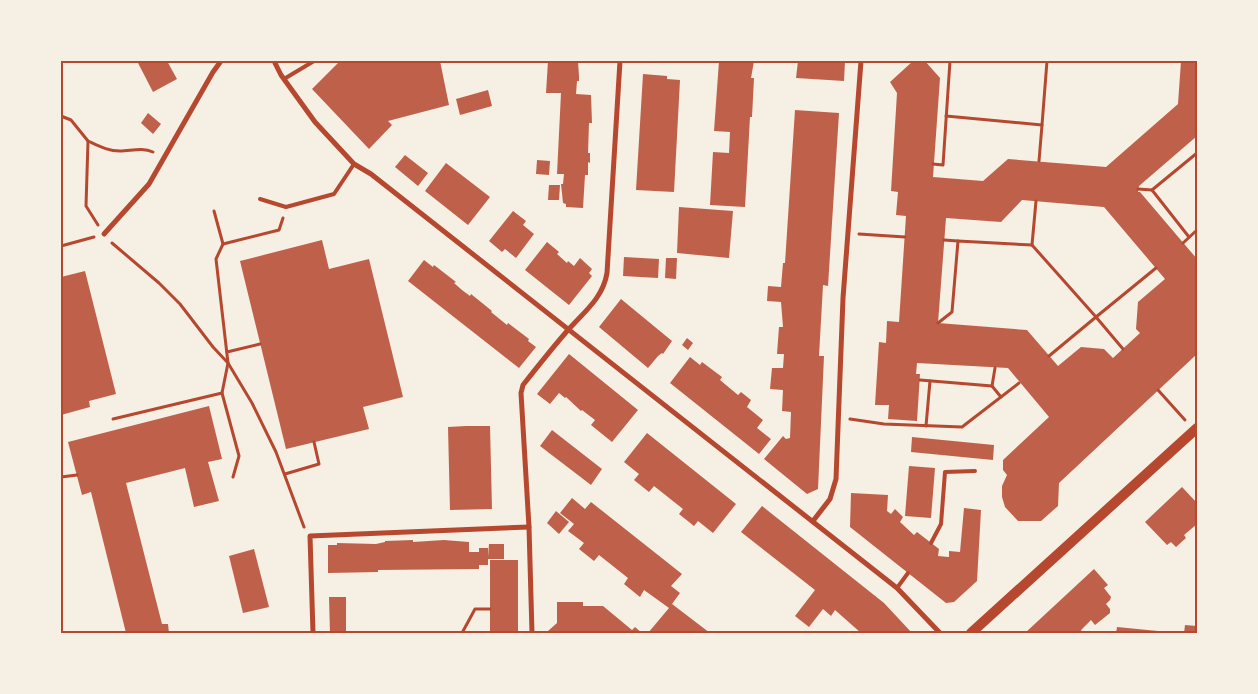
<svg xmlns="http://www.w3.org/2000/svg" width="1258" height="694" font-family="'Asap Condensed',sans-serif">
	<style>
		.building { fill: #bf614a; fill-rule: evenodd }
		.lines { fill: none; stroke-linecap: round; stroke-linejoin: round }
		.path { stroke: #b5482f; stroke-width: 3 }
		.service { stroke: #b5482f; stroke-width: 4 }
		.minor { stroke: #b5482f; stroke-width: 5 }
		.secondary { stroke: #b5482f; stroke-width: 10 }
		.neatline { fill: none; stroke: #b5482f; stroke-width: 2 }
	</style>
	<rect width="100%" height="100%" fill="#f6efe4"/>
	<g class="building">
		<path d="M137 61H167L177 79 153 92Z"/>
		<path d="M340 61H440L449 105 388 121 392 125 369 149 312 89Z"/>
		<path d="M548 61H578L579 76V81H577L576 94 591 95 592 123H589L588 153H590V163L588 162V175H585L583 208 566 207V204L563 203 561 184H563L564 174H557L561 93H546Z"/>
		<path d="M719 61H754L751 78H754L752 117H750L745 207 710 205 713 152 729 153 730 132 714 131Z"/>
		<path d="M798 61H845L844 81 796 78Z"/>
		<path d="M913 61H925L940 78 933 177 983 181 1008 159 1106 167 1178 104 1181 61H1197V136L1139 186 1138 192H1140L1197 259V354L1059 483 1058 506 1041 521H1018L1005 507 1002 497V486L1007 475 1003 470V460L1049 417 1008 368 917 363 916 374H920L917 421 888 419 889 405H875L879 342 886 343 887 321 899 322 906 216 896 215 898 192 891 191 897 93 890 82ZM1022 200 1104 207 1165 279 1138 302 1136 329 1140 333 1113 358 1104 349 1081 347 1058 366 1027 330 938 323 946 218 1001 222Z"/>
		<path d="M643 74 667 76V79L680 80 674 192 636 190Z"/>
		<path d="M488 90 492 106 460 115 456 99Z"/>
		<path d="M795 110 839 113 828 286 823 285 819 356H824L818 489 807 494 764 459 783 436 786 439 790 438 791 412 782 411 783 390 770 389 772 368H783L784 354H777L779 327H783L781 302 767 301 768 286 781 287 783 263H785Z"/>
		<path d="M148 113 161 124 153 134 141 123Z"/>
		<path d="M405 155 428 173 418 186 395 167Z"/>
		<path d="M537 160 550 161 549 175 536 174Z"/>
		<path d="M446 163 490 197 468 225 425 191Z"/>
		<path d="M549 185H560L559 200H548Z"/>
		<path d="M679 207 733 211 729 258 677 253Z"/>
		<path d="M513 211 526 221 523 225 534 234 516 258 505 249 502 252 489 241Z"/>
		<path d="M322 240 329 269 369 259 403 397 363 407 369 429 286 449 240 261Z"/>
		<path d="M547 242 559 252 557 254 567 263 568 261 574 266 580 258 592 269 589 273 592 276 569 305 525 270Z"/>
		<path d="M624 257 659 259 658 278 623 276Z"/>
		<path d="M666 258H677L676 279 665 278Z"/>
		<path d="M424 260 433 267 434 265 456 282 454 283 462 290 470 296 471 294 492 311 491 312 507 325 508 323 529 339 528 341 536 347 519 368 408 281Z"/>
		<path d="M85 271 116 394 89 401 90 407 61 415V277Z"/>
		<path d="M621 299 672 341 663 354 662 353 658 356 648 368 599 327Z"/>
		<path d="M687 338 693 343 688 350 682 345Z"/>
		<path d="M569 354 638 410 612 442 591 425 595 420 582 410 581 411 566 397 565 398 559 393 550 404 537 394Z"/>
		<path d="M690 357 700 365 702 362 722 377 720 380 738 395 741 392 751 400 747 407 763 420 757 428 771 439 759 454 670 383Z"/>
		<path d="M209 406 222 459 208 462 219 501 194 507 185 468 126 483 162 624H168L169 633H126L91 492 82 495 68 442Z"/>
		<path d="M466 426H490L492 509 450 510 448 427Z"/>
		<path d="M552 430 602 469 591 485 540 446Z"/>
		<path d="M647 433 736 504 713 533 698 521 694 526 679 514 683 509 654 486 649 492 634 480 639 474 624 462Z"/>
		<path d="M912 437 994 445 993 460 911 452Z"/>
		<path d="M909 466 935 468 931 518 905 516Z"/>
		<path d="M1182 487 1197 503V524L1184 535 1186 538 1176 547 1171 542 1167 545 1145 522Z"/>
		<path d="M851 493 888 495 887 511 891 514 895 509 903 517 900 522 914 535 917 532 939 549 938 556 949 557V551L960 552 964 508 981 510 977 581 954 602 946 603 850 527Z"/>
		<path d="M572 498 585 509 591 502 682 574 671 586 680 593 672 604 710 633H648L669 608 644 590 640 597 624 584 628 578 599 555 594 561 579 549 584 543 568 531 574 524 560 513Z"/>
		<path d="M762 506 884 603 912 633H861L835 610 831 616 823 609 809 627 795 616 815 590 741 532Z"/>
		<path d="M556 511 569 522 559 534 547 523Z"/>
		<path d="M413 540V542L444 540 469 542V552H479V548H488V557L489 544H504V559H488V565H479V569L378 570V572L328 573V545H337V543L376 544 385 542V541Z"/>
		<path d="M254 549 269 607 243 613 229 556Z"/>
		<rect x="490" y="560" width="28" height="73"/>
		<path d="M1094 569 1108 585 1104 588 1111 597 1110 600 1106 604 1110 609V613L1095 625 1091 620 1081 630 1083 633H1025Z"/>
		<path d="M329 597H346V633H330Z"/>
		<path d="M557 602H583V606H603L632 630 635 627 642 633H550L548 631 557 623Z"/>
		<path d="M1185 625 1197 626V633H1184Z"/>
		<path d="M1117 627 1158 631V633H1116Z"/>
	</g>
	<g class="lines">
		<g class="path">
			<path d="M61 116 71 120 88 141 86 206 98 225"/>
			<path d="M946 116 1042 125 1047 61"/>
			<path d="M88 141C99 146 108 151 120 151 131 151 142 147 153 152"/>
			<path d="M1039 161 1042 125"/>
			<path d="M933 164 943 165 950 61"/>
			<path d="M1138 189 1152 190"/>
			<path d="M214 211 223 244"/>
			<path d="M859 234 905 237"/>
			<path d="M1189 237 1152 190 1197 153"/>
			<path d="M944 240 958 241"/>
			<path d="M112 243 159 283 180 304 213 347 228 363 252 403 276 452 304 527"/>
			<path d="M1183 243 1197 230"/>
			<path d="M1032 245 1036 201"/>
			<path d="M61 246 94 237"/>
			<path d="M938 323 952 312 958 241 1032 245 1096 317 1049 356"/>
			<path d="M1123 349 1096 317 1156 268"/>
			<path d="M227 352 260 344"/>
			<path d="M995 368 992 386 1001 397"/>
			<path d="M920 380 992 386"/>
			<path d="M1158 390 1185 420"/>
			<path d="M113 419 222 393"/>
			<path d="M850 419 884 424 962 427 1019 383"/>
			<path d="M926 426 930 381"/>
			<path d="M285 474 319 464 314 442"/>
			<path d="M61 477 77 475"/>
			<path d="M233 477 239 456 222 393 228 363 216 259 223 244 279 230 283 218"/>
			<path d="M462 633 475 609H490"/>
		</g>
		<g class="service">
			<path d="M284 79 314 61"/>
			<path d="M260 199 286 207 334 194 354 164"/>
			<path d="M931 543 941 524 945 472 975 471"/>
			<path d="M897 588 908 573"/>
		</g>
		<g class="minor">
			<path d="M274 61 281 75 315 122 354 164 371 174 897 588 940 633"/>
			<path d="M104 234 149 184 213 72 221 61"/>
			<path d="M813 521 830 499 836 479 843 298 861 61"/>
			<path d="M313 633 310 536 529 527"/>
			<path d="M532 633 529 527 521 393 523 385C538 366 553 347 568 330 584 312 603 298 607 273L620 61"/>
		</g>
		<path class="secondary" d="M971 633 1197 428"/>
	</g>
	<rect width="1258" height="694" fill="none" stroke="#f6efe4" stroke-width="125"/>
	<rect x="62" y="62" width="1134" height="570" class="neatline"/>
</svg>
